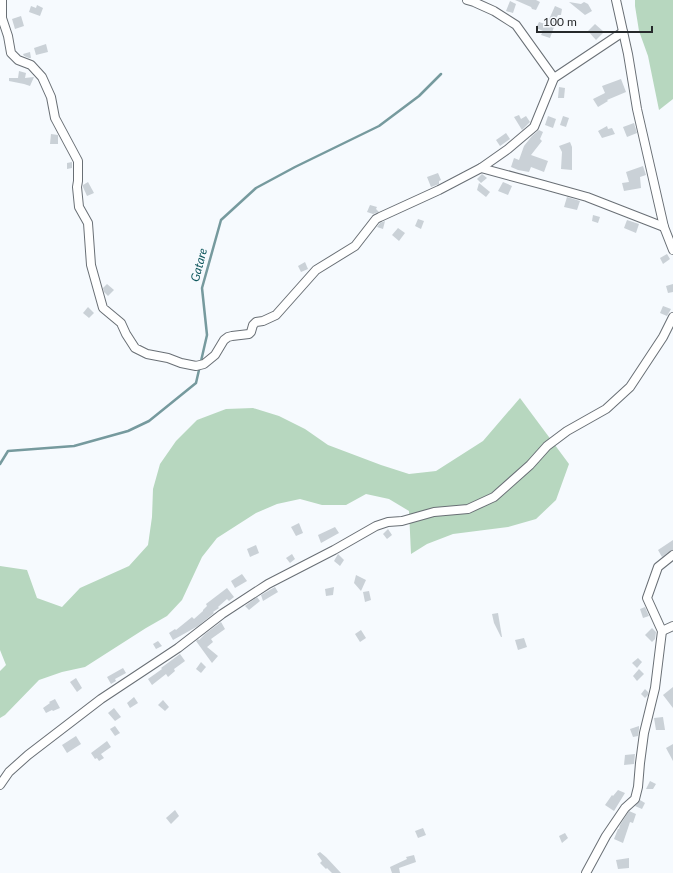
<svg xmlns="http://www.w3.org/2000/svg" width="673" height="873" font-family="Lato,sans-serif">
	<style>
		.green { fill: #b7d7bf }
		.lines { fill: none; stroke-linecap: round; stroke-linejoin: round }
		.stream { stroke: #769a9e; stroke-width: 2.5 }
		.building { fill: #cad1d7 }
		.minor-casing { stroke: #696f75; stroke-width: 10 }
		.minor { stroke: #fff; stroke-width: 8 }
		.labels { text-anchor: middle; stroke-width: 4; stroke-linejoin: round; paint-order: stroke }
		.water-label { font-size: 12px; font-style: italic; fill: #10585e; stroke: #f6fafe }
	</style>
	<rect width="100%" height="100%" fill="#f6fafe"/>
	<g class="green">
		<path d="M635 0H673V99L659 110 648 56 639 31 635 6Z"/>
		<path d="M520 398 569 464 556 500 536 519 508 527 453 534 427 544 411 554 409 511 389 499 366 494 346 505H322L300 499 277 504 256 513 217 538 202 557 182 600 167 616 146 628 85 667 62 672 39 680 5 715 0 718V671L6 665 0 650V566L27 570 37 598 62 607 80 588 129 566 148 545 152 517 153 489 160 464 176 441 197 420 226 409 253 408 279 416 305 429 328 445 381 465 409 474 436 471 483 441Z"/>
	</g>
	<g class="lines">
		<path class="stream" d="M0 464 8 451 74 446 128 431 149 421 196 383 207 335 202 288 221 220 256 188 295 167 379 126 419 96 441 74"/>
	</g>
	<g class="building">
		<path d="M515 0H536L540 2 536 10 532 9 531 7Z"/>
		<path d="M510 1 516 4 513 13 506 11Z"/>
		<path d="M569 2 581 4 584 2 588 4 592 11 585 15Z"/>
		<path d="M37 5 43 8 40 16 29 12 31 6 36 8Z"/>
		<path d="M555 6 562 9 561 15H558L552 26 554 27 550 38 541 35 543 31 536 28 539 22 545 24V23L547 24Z"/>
		<path d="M21 16 24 26 15 29 12 19Z"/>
		<path d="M595 24 604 32 596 40 588 31Z"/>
		<path d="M46 44 48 52 36 55 34 48Z"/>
		<path d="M30 52 31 58H29L24 56 23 54Z"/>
		<path d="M19 71 26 73 25 78 34 77 30 86 24 84 9 81V78H18Z"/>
		<path d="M621 79 626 92 607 100 608 101 598 107 593 99 605 93 602 86Z"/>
		<path d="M559 87 565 88 564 98H558Z"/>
		<path d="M519 115 521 119 526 116 530 122 522 130 514 117Z"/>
		<path d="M548 116 556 119 553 128 545 125Z"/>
		<path d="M563 116 569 118 566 127 560 125Z"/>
		<path d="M634 123 637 133 627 137 623 127Z"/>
		<path d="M607 126 608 129 612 128 615 134 602 138 598 131Z"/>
		<path d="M539 130 543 132 540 139 542 141 531 155 548 161 544 172 531 167 529 172 518 170 511 167 514 158 519 160 524 146 532 136Z"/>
		<path d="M506 133 510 139 500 146 496 140Z"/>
		<path d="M51 134 58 135V144H50Z"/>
		<path d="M570 142 572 147V170L561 169 562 152 559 146Z"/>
		<path d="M72 162V168L67 169V163Z"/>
		<path d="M643 166 646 175 640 177 641 188 624 191 622 183 629 182 626 172Z"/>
		<path d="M438 173 441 180 439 181V184L431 187 427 177Z"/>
		<path d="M482 174 487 178 481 183 477 179Z"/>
		<path d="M88 182 94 193 87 196 83 187V185Z"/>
		<path d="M503 182 512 186 508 195 498 191Z"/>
		<path d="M479 183 490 192 486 197 477 190Z"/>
		<path d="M567 197 580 201 577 210 564 207Z"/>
		<path d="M370 205 377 207 376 209 379 212 373 214 367 212Z"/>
		<path d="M593 215 600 217 598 223 592 221Z"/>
		<path d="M418 219 424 221 421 229 415 226Z"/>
		<path d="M627 220 639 224 636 233 624 228Z"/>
		<path d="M385 221 383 229 377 227 380 223Z"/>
		<path d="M398 228 405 233 399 241 392 235Z"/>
		<path d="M667 254 670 259 663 264 660 258Z"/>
		<path d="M305 262 308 269 301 272 298 266Z"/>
		<path d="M107 284 114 290 108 296 104 292 103 288Z"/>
		<path d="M673 284V292L668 293 666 286Z"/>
		<path d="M663 306 671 309 667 316 660 313Z"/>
		<path d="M88 307 94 313 89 318 83 313Z"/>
		<path d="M299 523 303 533 296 536 291 527Z"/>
		<path d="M335 527 339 533 321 543 318 535Z"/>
		<path d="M388 529 392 535 387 539 383 534Z"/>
		<path d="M673 540V550L670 551 662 557 658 550Z"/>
		<path d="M256 545 259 553 250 557 247 549Z"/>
		<path d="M292 554 295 559 290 563 286 558Z"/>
		<path d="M338 554 344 560 340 566 334 561Z"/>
		<path d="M242 574 247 581 235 588 231 581Z"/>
		<path d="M356 575 366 580 361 591 354 583Z"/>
		<path d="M275 587 278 592 263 601 261 595Z"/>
		<path d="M334 587 333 595 326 596 325 589Z"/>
		<path d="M227 588 234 597 229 601 227 599 218 607 219 608 213 612 214 613 198 626 173 640 169 633 175 629 176 630 192 617 194 619 203 611V610L207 606 206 604Z"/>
		<path d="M369 591 371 600 365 602 363 592Z"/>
		<path d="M257 597 260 601 249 610 245 606Z"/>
		<path d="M645 607 649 616 643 618 640 609Z"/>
		<path d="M498 613 502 637H501L494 623 492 614Z"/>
		<path d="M221 622 225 629 211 639 213 642 207 647 218 656 212 663 196 641 198 639 199 640 205 634Z"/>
		<path d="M652 628 656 632 655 639 652 642 645 635Z"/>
		<path d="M361 630 366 638 360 642 355 634Z"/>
		<path d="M524 638 527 647 518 650 515 640Z"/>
		<path d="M158 641 162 646 156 649 153 644Z"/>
		<path d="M180 654 185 661 174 669 175 671 168 677 166 674 152 685 148 679 162 669 161 668Z"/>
		<path d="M638 658 642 662 637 668 632 663Z"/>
		<path d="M201 662 206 667 201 673 196 669Z"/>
		<path d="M123 668 126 673 115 679 116 681 111 684 107 677Z"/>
		<path d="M639 669 644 674 637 681 633 676Z"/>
		<path d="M76 678 82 688 77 692 70 682Z"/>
		<path d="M673 687V708L663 695Z"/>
		<path d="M645 689 648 692V695L645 698 641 694Z"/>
		<path d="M134 697 138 703 130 708 127 703Z"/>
		<path d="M55 699 60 708 53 711 52 710 46 713 43 708 50 703 49 702Z"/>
		<path d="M163 700 169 707 165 711 158 705Z"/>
		<path d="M114 708 121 717 115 721 108 713Z"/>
		<path d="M663 717 665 730H656L654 718Z"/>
		<path d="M115 726 120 733 115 736 110 729Z"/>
		<path d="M639 726V729L638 736 633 737 630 729Z"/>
		<path d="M76 736 81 744 67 753 62 745Z"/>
		<path d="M107 741 111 747 101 754 104 758 99 761 97 758 95 759 91 753Z"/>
		<path d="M673 744V761L666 748Z"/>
		<path d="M635 754 634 764 624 765 625 755Z"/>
		<path d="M650 781 656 784 653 789H646Z"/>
		<path d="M618 790 625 793 614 811 605 805 612 795 613 796Z"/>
		<path d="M640 800 645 803 642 809 635 806Z"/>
		<path d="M175 810 179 816 171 824 166 818Z"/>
		<path d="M629 811 636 814 633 823 630 822 623 843 614 839 618 829H619L620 825Z"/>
		<path d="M423 828 426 835 418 838 415 831Z"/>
		<path d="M565 833 568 838 562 843 559 836Z"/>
		<path d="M320 852 326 857 341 873H332L327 868 326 869 320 863 322 861 317 854Z"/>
		<path d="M414 855 416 862 399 868 400 873H392L390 867 407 859 406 857Z"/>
		<path d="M629 858V868L618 869 616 860Z"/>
	</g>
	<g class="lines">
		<g class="minor-casing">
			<g id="minor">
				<path d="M2 0V18L8 36 11 53 18 60 31 65 42 77 51 97 55 118 78 161V181L77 187 79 207 88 223 91 265 103 308 121 323 126 334 135 348 147 354 168 358 181 363 196 366 204 364 215 355 224 340 228 337 232 336 249 334 251 332 253 325 256 322 263 321 276 315 316 270 355 246 376 219 380 217 439 190 481 168 544 185 587 197 664 227"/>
				<path d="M467 0 474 2 494 11 516 25 554 78"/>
				<path d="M616 0 628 54 637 109 664 227 673 250"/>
				<path d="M481 168 508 149 534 127 554 78 623 32"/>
				<path d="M662 631 673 626"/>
				<path d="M0 785 9 772 28 755 101 699 178 648 222 614 268 584 334 550 376 526 388 522 402 521 434 512 468 509 494 497 530 465 547 446 567 431 606 409 630 387 663 337 673 317"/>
				<path d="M586 873 606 836 625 808 635 799 638 787 640 763 644 733 655 688 662 631 647 598 658 567 673 555"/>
			</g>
		</g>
		<use href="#minor" class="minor"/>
	</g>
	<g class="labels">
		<g class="water-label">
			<text transform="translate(199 265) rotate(-75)" y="4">Gatare</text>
		</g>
	</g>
	<path d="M537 26v6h115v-6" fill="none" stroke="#26292b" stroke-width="2"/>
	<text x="543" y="26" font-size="12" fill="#26292b" stroke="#f6fafe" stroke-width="3" paint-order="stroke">100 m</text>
</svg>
